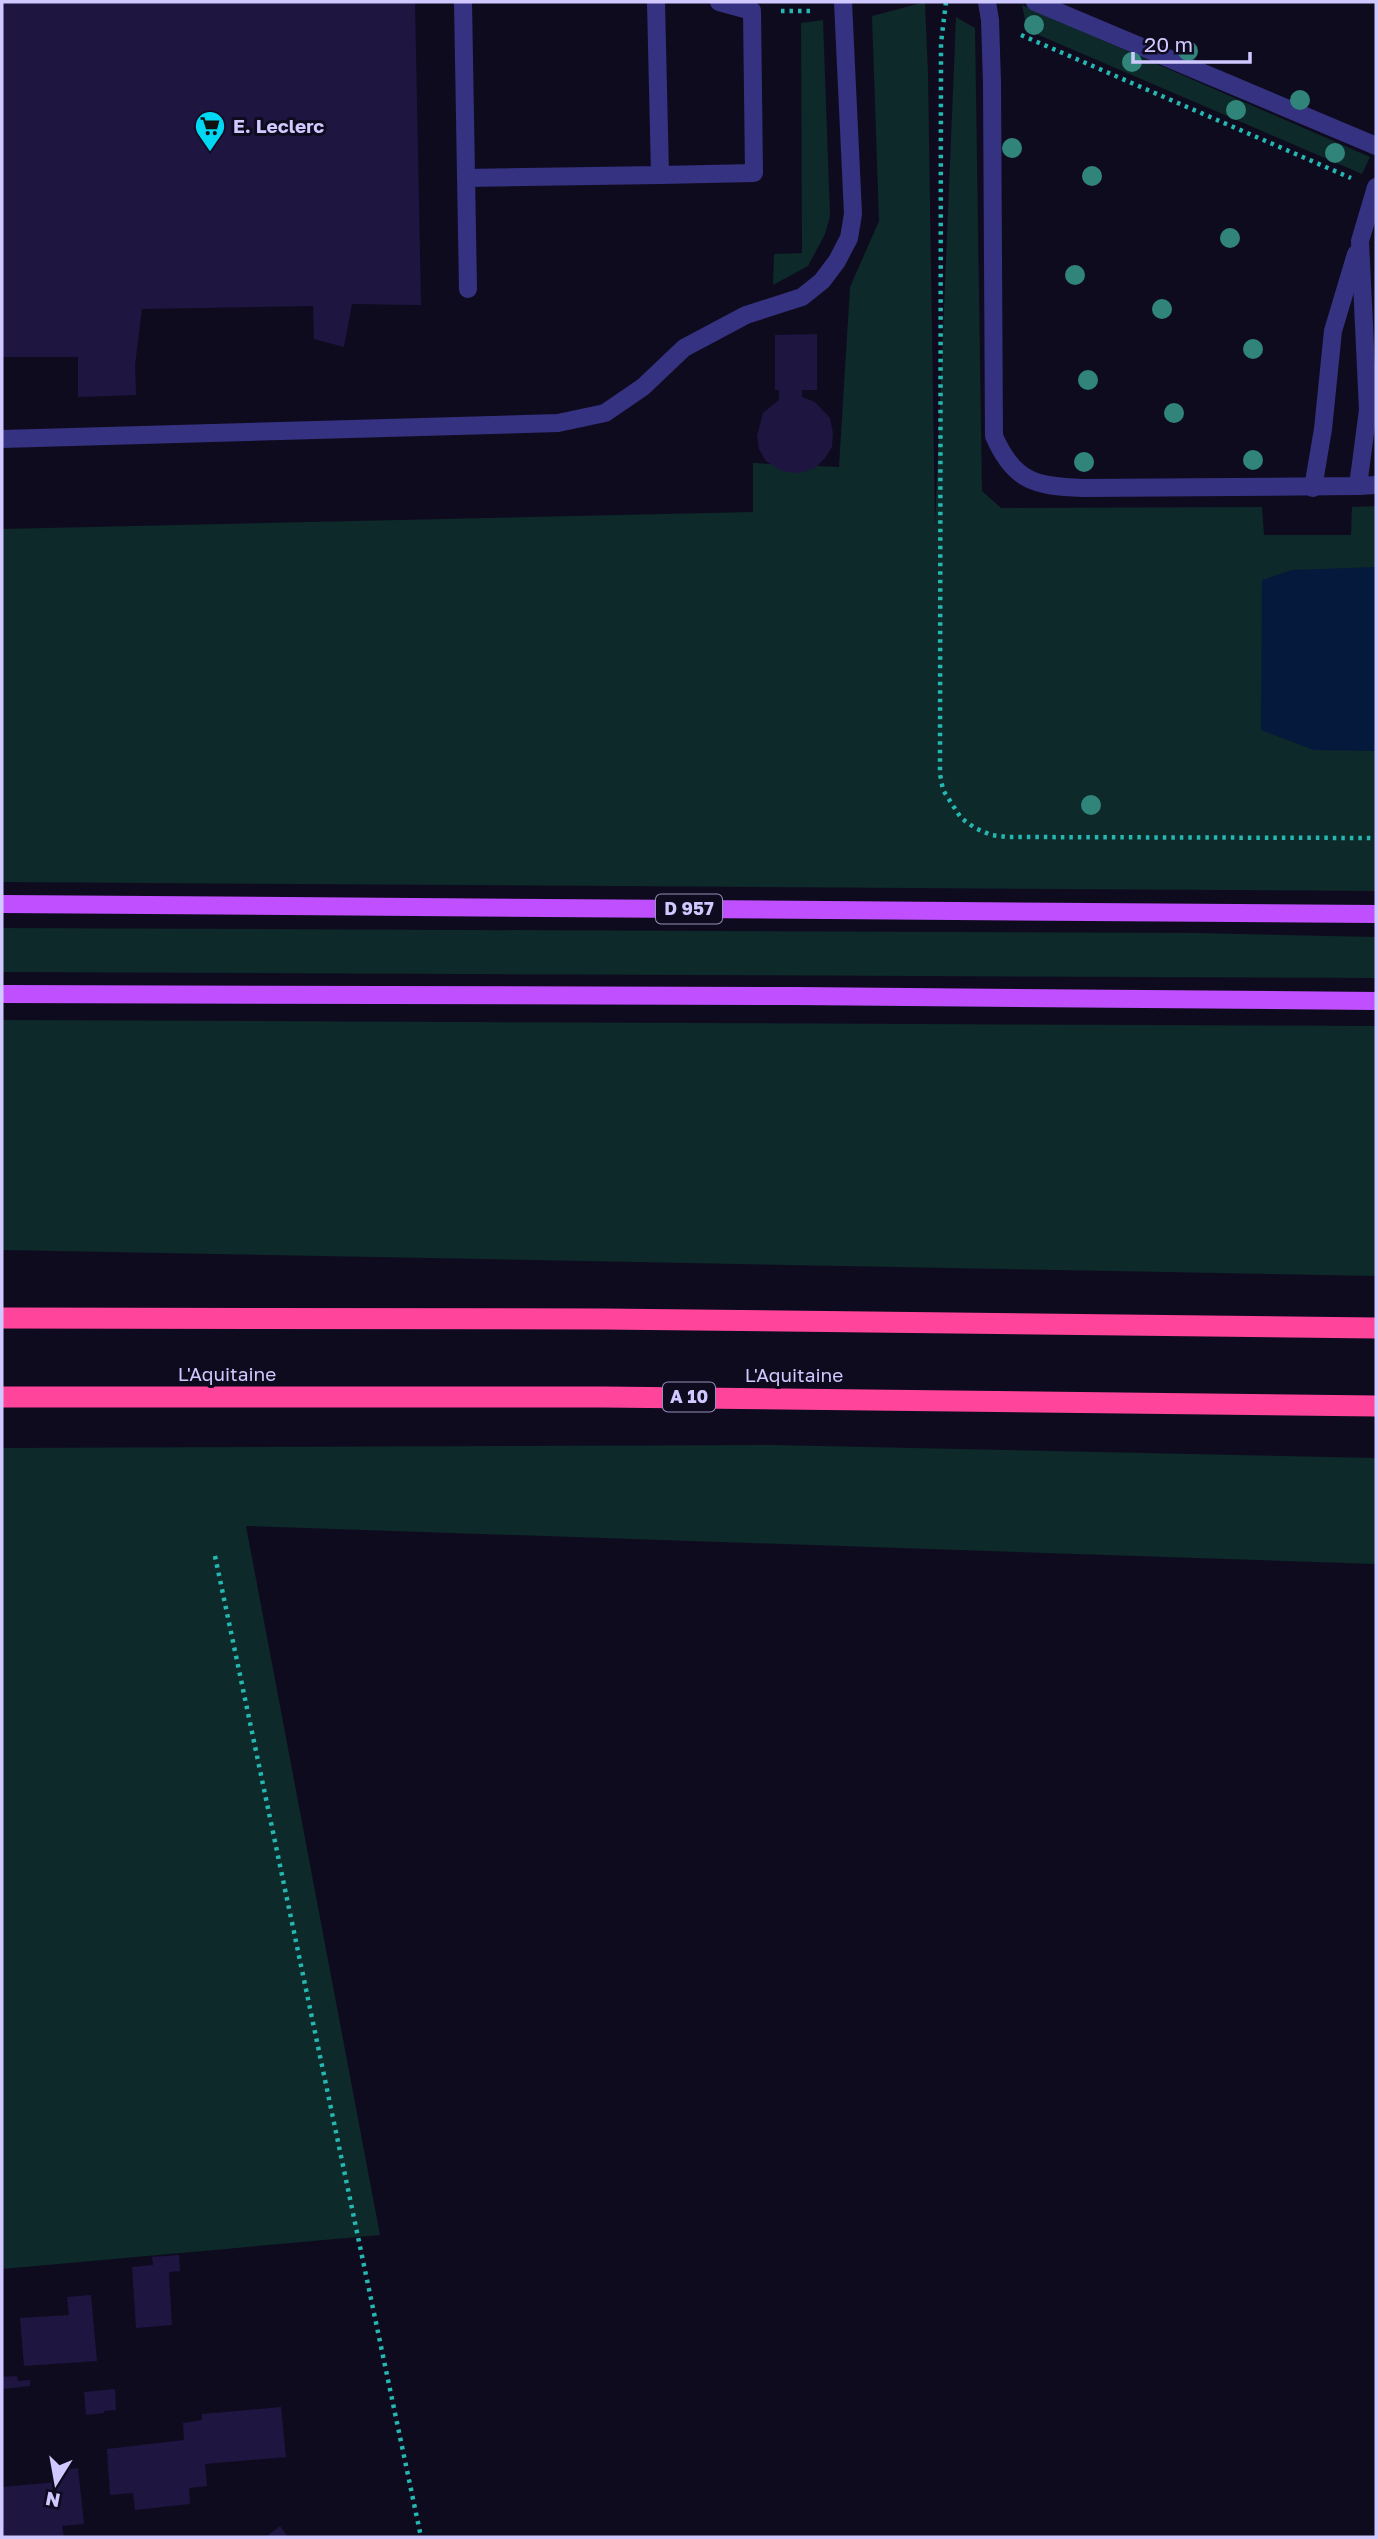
<svg xmlns="http://www.w3.org/2000/svg" width="1378" height="2539" font-family="'Golos Text',sans-serif">
	<style>
		.green { fill: #0d2929 }
		.water { fill: #05193d }
		.building { fill: #1f1541 }
		.lines { fill: none; stroke-linecap: round; stroke-linejoin: round }
		.path { stroke: #25b7b1; stroke-width: 4.5; stroke-dasharray: 3.5 5; stroke-linecap: butt }
		.lane { stroke: #363282; stroke-width: 18 }
		.primary { stroke: #c050ff; stroke-width: 18 }
		.highway { stroke: #ff449b; stroke-width: 21 }
		.tree { fill: #318479 }
		.labels { text-anchor: middle; stroke-width: 6; stroke-linejoin: round; paint-order: stroke }
		.shield { fill: #0f0b1f; stroke: #9690bc; stroke-width: 2 }
		.shield-label { font-size: 18px; font-weight: bold; fill: #d0c9ff }
		.poi-label { font-size: 19px; font-weight: bold; fill: #d0c9ff; stroke: #0f0b1f; text-anchor: start }
		.street-label { font-size: 19px; fill: #d0c9ff; stroke: #0f0b1f }
	</style>
	<rect width="100%" height="100%" fill="#0f0b1f"/>
	<g class="green">
		<path d="M925 2 928 73 935 526 956 17 975 28 982 491 1001 508 1262 507 1264 535H1351L1352 507 1376 506V891L2 882V529L753 512V463L839 467 850 287 879 221 872 16Z"/>
		<path d="M1022 5 1370 157 1362 174 1027 30Z"/>
		<path d="M823 20 830 216 825 234 808 266 773 285 774 254 802 253 801 23Z"/>
		<path d="M2 928 1197 933 1376 937V978L2 972Z"/>
		<path d="M2 1020 1376 1026V1276L2 1250Z"/>
		<path d="M773 1445 1376 1458V1564L246 1526 380 2235 2 2269V1448Z"/>
	</g>
	<path class="water" d="M1376 567V751L1314 750 1261 730 1262 580 1292 570Z"/>
	<g class="building">
		<path d="M2 2H415L421 305 352 304 344 347 314 339 313 306 142 309 135 365 136 395 78 397V357H2Z"/>
		<path d="M817 334V390H802V397L815 402 830 418 833 433 832 447 825 458 815 468 800 473 782 471 766 461 759 449 757 436 763 413 779 400V390H775V335Z"/>
		<path d="M179 2255 180 2271 169 2272 172 2325 136 2328 132 2267 153 2265 152 2257Z"/>
		<path d="M91 2295 97 2361 24 2366 20 2318 69 2315 67 2297Z"/>
		<path d="M17 2376 18 2381 30 2380V2386L2 2389V2377Z"/>
		<path d="M115 2389 116 2410 104 2411V2413L86 2415 84 2392Z"/>
		<path d="M281 2407 286 2457 205 2464 207 2486 189 2488 190 2504 135 2510 133 2493 110 2495 107 2449 184 2440 183 2423 202 2420V2414Z"/>
		<path d="M78 2468 84 2524 62 2526 64 2537H2V2487L57 2482 56 2471Z"/>
		<path d="M280 2526 288 2537H266Z"/>
	</g>
	<g class="lines">
		<g class="path">
			<path d="M946 2 941 43 940 774 943 790 961 818 975 828 991 835 1007 837 1376 838"/>
			<path d="M781 11H812"/>
			<path d="M1021 35 1351 178"/>
			<path d="M215 1556 421 2537"/>
		</g>
		<g class="lane">
			<path d="M463 2 468 289"/>
			<path d="M987 2 990 20 992 83 994 436C1014 482 1035 486 1083 488L1358 486 1368 410 1360 241 1376 187"/>
			<path d="M1035 2 1376 146"/>
			<path d="M660 175 754 173 752 11 719 2"/>
			<path d="M466 178 660 175 656 2"/>
			<path d="M2 439 558 423 605 413 643 387 684 348 746 315 802 297 822 281 837 261 849 238 853 214 843 2"/>
			<path d="M1358 486 1376 485"/>
			<path d="M1313 488 1323 429 1333 331 1356 254"/>
		</g>
		<g class="primary">
			<path d="M2 904 1376 914"/>
			<path d="M2 994 795 996 1376 1001"/>
		</g>
		<g class="highway">
			<path d="M2 1318 603 1319 1376 1328"/>
			<path d="M2 1397H603L1376 1406"/>
		</g>
	</g>
	<g class="tree">
		<circle cx="1034" cy="25" r="10"/>
		<circle cx="1188" cy="51" r="10"/>
		<circle cx="1132" cy="62" r="10"/>
		<circle cx="1300" cy="100" r="10"/>
		<circle cx="1236" cy="110" r="10"/>
		<circle cx="1012" cy="148" r="10"/>
		<circle cx="1335" cy="153" r="10"/>
		<circle cx="1092" cy="176" r="10"/>
		<circle cx="1230" cy="238" r="10"/>
		<circle cx="1075" cy="275" r="10"/>
		<circle cx="1162" cy="309" r="10"/>
		<circle cx="1253" cy="349" r="10"/>
		<circle cx="1088" cy="380" r="10"/>
		<circle cx="1174" cy="413" r="10"/>
		<circle cx="1253" cy="460" r="10"/>
		<circle cx="1084" cy="462" r="10"/>
		<circle cx="1091" cy="805" r="10"/>
	</g>
	<defs>
		<g id="supermarket-pin" transform="scale(1.575)"><path d="M0 17L-7.5 6A9.5 9.5 0 1 1 7.5 6Z" fill="#00d8f4" stroke="#0f0b1f"/><path d="M-6-5.5h2.5l.6 2H6L4.5 2H-2.5L-4.4-4H-6ZM-1.5 3.2a1.3 1.3 0 1 0 .1 0ZM3 3.2a1.3 1.3 0 1 0 .1 0Z" fill="#111"/></g>
	</defs>
	<g fill-rule="evenodd">
		<use href="#supermarket-pin" x="210" y="126"/>
	</g>
	<g class="labels">
		<g class="shield">
			<rect x="656" y="894.5" width="66" height="29" rx="5"/>
			<rect x="663" y="1382.5" width="52" height="29" rx="5"/>
		</g>
		<g class="shield-label">
			<text x="689" y="915">D 957</text>
			<text x="689" y="1403">A 10</text>
		</g>
		<g class="poi-label">
			<text x="233" y="133">E. Leclerc</text>
		</g>
		<g class="street-label">
			<text x="227" y="1381">L'Aquitaine</text>
			<text x="794" y="1382">L'Aquitaine</text>
		</g>
	</g>
	<rect width="1378" height="2539" fill="none" stroke="#d0c9ff" stroke-width="7"/>
	<g transform="translate(56 2483) rotate(191)" stroke="#0f0b1f" stroke-width="5" paint-order="stroke">
	<path d="M0-5L12 26L0 18L-12 26Z" fill="#d0c9ff"/>
	<text y="-10" font-size="19" font-weight="bold" text-anchor="middle" fill="#d0c9ff">N</text>
	</g>
	<path d="M1133 52v10h117v-10" fill="none" stroke="#d0c9ff" stroke-width="3.5"/>
	<text x="1144" y="52" font-size="21" fill="#d0c9ff" stroke="#0f0b1f" stroke-width="5" paint-order="stroke">20 m</text>
</svg>
